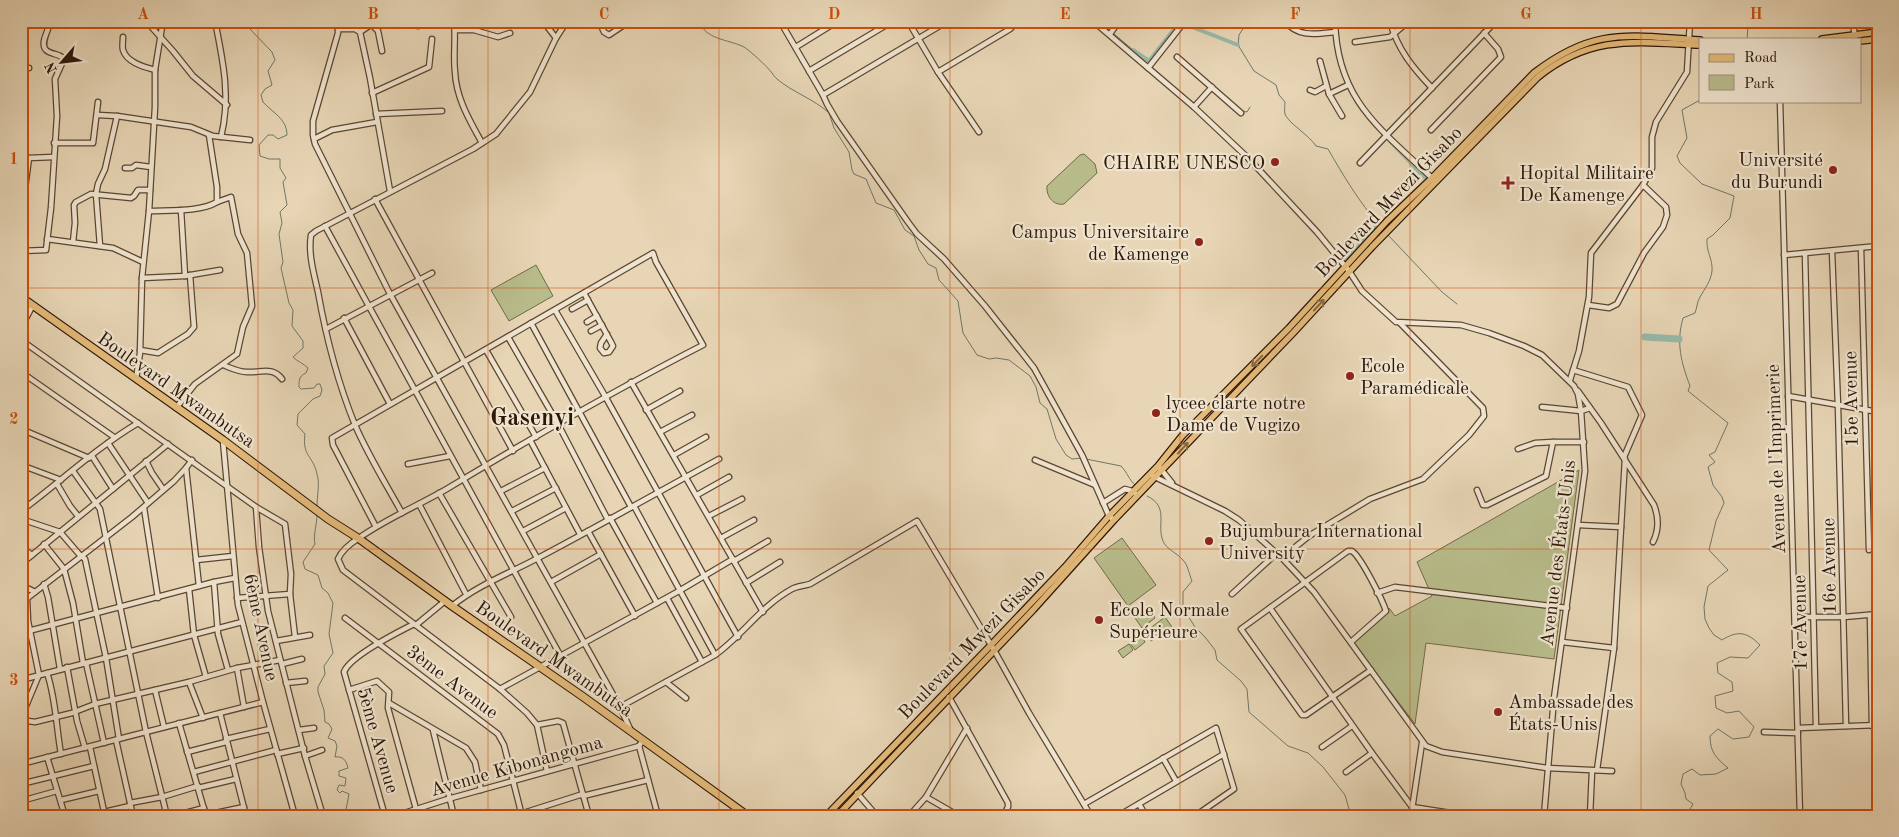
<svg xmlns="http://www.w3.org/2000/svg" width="1899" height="837" font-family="'Old Standard TT',serif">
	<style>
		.green { fill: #b8bc8b; stroke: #726949 }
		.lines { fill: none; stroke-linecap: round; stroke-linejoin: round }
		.stream { stroke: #6c7869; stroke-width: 1 }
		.canal { stroke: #97b9aa; stroke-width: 4 }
		.river { stroke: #97b9aa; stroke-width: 7 }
		.minor-casing { stroke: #5b4632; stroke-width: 7 }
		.major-casing { stroke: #2c1607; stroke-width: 8 }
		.highway-casing { stroke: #2c1607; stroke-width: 9 }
		.minor { stroke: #efe4cf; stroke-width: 4.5 }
		.major { stroke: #e4ba7a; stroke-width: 5.5 }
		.highway { stroke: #e4ba7a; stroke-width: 7 }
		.oneway { stroke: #886840 }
		.grid { fill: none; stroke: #cc4f0b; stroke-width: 1; stroke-opacity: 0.55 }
		.poi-dot { fill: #8f2418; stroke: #efe4cf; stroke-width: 2 }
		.labels { text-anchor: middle; stroke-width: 4.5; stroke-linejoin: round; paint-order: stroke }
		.poi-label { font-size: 19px; fill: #2c1607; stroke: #efe4cf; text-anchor: start }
		.street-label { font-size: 19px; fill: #2c1607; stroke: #efe4cf }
		.district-label { font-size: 24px; font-weight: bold; fill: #2c1607; stroke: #efe4cf }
		.neatline { fill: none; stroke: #cc4f0b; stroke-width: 2 }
		.grid-label { font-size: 16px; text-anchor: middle; font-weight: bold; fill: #cc4f0b }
	</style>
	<rect width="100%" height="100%" fill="#e7d5b5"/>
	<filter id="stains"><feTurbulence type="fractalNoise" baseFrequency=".004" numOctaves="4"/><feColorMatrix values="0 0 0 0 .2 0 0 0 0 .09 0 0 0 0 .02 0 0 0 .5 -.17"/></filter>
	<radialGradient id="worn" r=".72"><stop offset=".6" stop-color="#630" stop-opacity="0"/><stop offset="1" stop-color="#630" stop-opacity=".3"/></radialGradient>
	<g class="green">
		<path d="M1084 154 1095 164 1097 173 1064 204C1054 206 1046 197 1047 186L1080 155Z"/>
		<path d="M536 265 553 296 509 321 491 290Z"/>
		<path d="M1579 470 1554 659 1426 643 1415 724 1351 640 1389 608 1395 616 1432 596 1417 562Z"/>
		<path d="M1122 538 1156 585 1128 606 1094 558Z"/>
		<path d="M1148 608 1155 618 1142 628 1135 618Z"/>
		<path d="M1165 617 1172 627 1151 641 1145 632Z"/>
		<path d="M1141 635 1145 642 1135 650 1130 643Z"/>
		<path d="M1129 644 1133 650 1123 658 1118 651Z"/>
	</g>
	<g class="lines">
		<g class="stream">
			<path d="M252 21 249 28 272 52 275 60 268 71 272 85 265 89 261 95 263 102C273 113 287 119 287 135L278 139 273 135H268L259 145 260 156 269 159H280V168L286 178 283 182 287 205 280 212 282 223 279 234 283 262 281 268 289 303 293 310 292 326 303 341V348L293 357C298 362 303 363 308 368L306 373C299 376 299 380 299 387L301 389 314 388 317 384H320L322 390 320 396 313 399 298 414 297 425 305 434C302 457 313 455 317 474 320 484 317 495 317 506"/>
			<path d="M699 21C705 40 728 39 744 47 749 50 768 67 772 73 774 76 774 76 777 79 792 92 814 99 829 113L834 128 849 152 852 170 854 174 866 179 876 203 894 210 905 230 914 236 919 250 928 264 936 268 939 280 958 301 963 333 977 355 989 359 996 358 1009 360 1030 376 1036 387 1040 403 1047 409 1056 439 1066 455 1072 459 1083 458"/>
			<path d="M1099 21 1110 30"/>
			<path d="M1241 21 1244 27 1239 35 1238 45 1254 71 1276 85 1279 95 1285 102C1285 105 1284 110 1285 114 1288 123 1309 135 1316 146L1328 149C1343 175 1359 202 1380 226"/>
			<path d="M1113 33 1133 50"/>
			<path d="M1747 39 1748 27 1753 21"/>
			<path d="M1154 69 1174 87"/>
			<path d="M1719 101H1727"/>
			<path d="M1242 111 1247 112 1250 107"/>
			<path d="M1223 132 1237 144"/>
			<path d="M1387 234 1442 292 1457 304"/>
			<path d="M1330 244 1344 260"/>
			<path d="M1086 459 1121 466C1127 472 1129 480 1136 486"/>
			<path d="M1147 496C1170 507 1156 524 1163 541 1166 549 1177 553 1183 560 1188 565 1189 574 1192 581L1183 592V608L1195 627 1205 637 1215 650 1217 660 1241 681 1247 689 1249 712 1288 746 1308 753 1323 767 1345 795 1349 809 1353 816"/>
			<path d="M317 515C317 525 313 534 315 544L303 562 305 569 318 575 322 588 328 593 333 603 329 634 333 653 324 666 325 674 318 687V692L324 710 325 722 329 724 332 729 328 738 335 741 337 746 335 757C343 756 346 760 348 768L339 771V776L346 778 345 786 339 785 337 790 340 793 342 791 349 794 346 810 348 816"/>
			<path d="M1686 816 1693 804 1686 799 1685 793 1681 784 1683 774 1692 769 1700 775 1716 774 1728 768C1716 758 1710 752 1710 736L1718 729 1733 739 1749 737 1754 727 1739 711 1727 713 1716 708 1715 696 1733 691 1732 682 1718 673 1717 663 1730 657 1748 658 1760 645C1747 632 1738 630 1722 640L1714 635 1709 628 1705 619 1704 607 1708 586 1728 570 1709 550 1716 521 1724 503 1722 497 1713 485 1708 467 1715 462 1709 455 1715 452 1728 423 1688 391 1690 386C1681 362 1676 343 1683 318L1695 313C1697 308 1697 302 1700 297 1705 288 1711 281 1712 271 1713 259 1706 252 1707 239L1713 235 1730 218 1734 196 1702 184 1680 163 1677 156 1687 138 1682 110 1700 100"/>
		</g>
		<g class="canal">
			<path d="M1183 21 1192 27 1238 45"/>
			<path d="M1133 50 1149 61 1175 28 1176 21"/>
			<path d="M1390 141 1424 177"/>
			<path d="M1347 259 1375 228"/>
		</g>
		<path class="river" d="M1645 337 1679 339"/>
		<g class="minor-casing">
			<g id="minor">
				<path d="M146 21 173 51 193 76 227 105"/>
				<path d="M215 21C223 61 231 97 221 137"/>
				<path d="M338 21V33L313 121V135L315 144 390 294 620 707 631 731"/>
				<path d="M418 21V26"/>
				<path d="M454 21C456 38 453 55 455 72 456 98 470 121 482 143"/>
				<path d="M543 21 556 38"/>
				<path d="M599 21 604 32 609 35 630 21"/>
				<path d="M690 21V23"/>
				<path d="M780 21 823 95 948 21"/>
				<path d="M908 21 938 72 979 132"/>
				<path d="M1093 21 1194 107 1248 158 1317 232 1349 271 1362 291 1396 322 1461 325 1489 333 1524 346 1542 355 1574 386 1578 394 1581 411 1585 471 1554 698 1544 816"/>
				<path d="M1285 21C1298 38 1317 34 1335 32"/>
				<path d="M1335 21C1337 101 1381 129 1433 179"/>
				<path d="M1390 21C1397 49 1413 68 1432 88"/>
				<path d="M1853 21 1855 39"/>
				<path d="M371 24 378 31 382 51"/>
				<path d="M338 29H355L360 32 370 78 390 191"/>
				<path d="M455 30H474L498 37 510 33"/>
				<path d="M360 32 369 26 371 22"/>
				<path d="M1110 34 1119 21"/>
				<path d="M123 37C123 41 122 47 123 50 127 63 145 67 155 70"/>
				<path d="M1355 42 1390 37 1409 21"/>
				<path d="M796 47 838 21"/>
				<path d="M1177 57 1241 113"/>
				<path d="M1320 61 1329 94 1342 116"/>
				<path d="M1148 68 1185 21"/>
				<path d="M21 69 29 68"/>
				<path d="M809 71 893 21"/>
				<path d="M938 72 1010 29 1012 27 1009 21"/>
				<path d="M1310 90 1315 92 1326 86"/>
				<path d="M372 93 429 67 432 39"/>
				<path d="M1329 94 1348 85"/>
				<path d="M823 95 827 104 837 121 908 222 917 234 944 259 985 306 1034 368 1082 455 1109 516 1114 520"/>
				<path d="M1780 101 1800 816"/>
				<path d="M1194 107 1212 87"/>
				<path d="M376 114 442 111"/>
				<path d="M98 115 117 116 191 127 213 136 250 140"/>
				<path d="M1431 130 1501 57 1498 49 1484 33"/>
				<path d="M314 139 332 130 377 122"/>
				<path d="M54 143H93L98 102"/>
				<path d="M1360 163 1496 21"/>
				<path d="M125 168H132L136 165 151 167"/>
				<path d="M375 199 513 451"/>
				<path d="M181 210 185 276"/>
				<path d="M149 211C168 210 201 212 217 202V187L209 135"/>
				<path d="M21 218 29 158 53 157"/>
				<path d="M325 226 560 655"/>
				<path d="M47 239 113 248 143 262"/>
				<path d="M73 242 75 223 74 205 76 202 91 194 131 198 134 196 138 190H150"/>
				<path d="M100 246 96 194 98 184 105 169 117 116"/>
				<path d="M1861 248 1869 550"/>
				<path d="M21 251 46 250 51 208 57 116 55 79 64 59C59 53 51 55 46 50 39 43 50 29 50 21"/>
				<path d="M1832 251 1838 406 1846 726"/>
				<path d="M1805 253 1816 727"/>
				<path d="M1784 255 1878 246"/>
				<path d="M142 278 185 276 220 270"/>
				<path d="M584 293 611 342 613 346 609 352 604 353 600 348 601 343 607 334"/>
				<path d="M1588 305 1609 308 1617 304 1644 253 1663 227 1667 215 1666 207 1643 185"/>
				<path d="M572 309 588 300"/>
				<path d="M555 310 605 396 738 637"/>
				<path d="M344 318 390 404"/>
				<path d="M587 322 597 316"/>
				<path d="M531 323 631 507"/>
				<path d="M326 329 432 273"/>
				<path d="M591 331 602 325"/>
				<path d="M21 333 25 320 33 305"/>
				<path d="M508 337 558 424 608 520"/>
				<path d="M21 340 256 507 285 524 291 574 290 594 295 637"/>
				<path d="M140 350 158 353 188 334 194 327 190 275"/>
				<path d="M486 350 536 437"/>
				<path d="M223 365C231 368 238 372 247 372 261 373 272 366 282 379"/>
				<path d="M1573 370 1628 387 1642 415 1624 457"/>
				<path d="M21 372 114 437"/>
				<path d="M136 379 140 353 142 278 149 211 155 107V70L163 21"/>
				<path d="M1570 380 1579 351 1589 297 1591 253 1643 185 1652 168V137L1656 122 1687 72 1690 21"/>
				<path d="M631 382 763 612"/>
				<path d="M1578 391 1601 423 1654 505C1659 518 1659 530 1653 542"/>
				<path d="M1788 396 1878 412"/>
				<path d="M1542 407 1581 411 1590 408"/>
				<path d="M176 408 195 384 237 354 243 327 252 306 247 253 238 234 231 197 217 202"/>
				<path d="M646 410 680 391"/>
				<path d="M21 429 89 458"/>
				<path d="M660 432 692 415"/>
				<path d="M530 440 580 534"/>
				<path d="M223 441 238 605 263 702 295 816"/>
				<path d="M108 443 148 503"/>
				<path d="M1518 449 1535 443 1553 442"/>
				<path d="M674 455 706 437"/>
				<path d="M92 456 113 489"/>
				<path d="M192 460 186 468 199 586"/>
				<path d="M1035 460 1095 485"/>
				<path d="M146 461 152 473 163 489"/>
				<path d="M408 464 450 456"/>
				<path d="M21 465 61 480"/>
				<path d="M1160 468 1172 483"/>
				<path d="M73 471 100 509 146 732 167 816"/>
				<path d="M1153 476 1225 511 1239 520 1283 559 1314 592 1426 746 1442 752 1547 768 1612 771"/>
				<path d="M57 484 70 506 78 516"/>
				<path d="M1477 490 1483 505H1487L1546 476 1553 442H1584"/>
				<path d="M501 491 545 468"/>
				<path d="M439 493 511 617"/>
				<path d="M697 495 729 477"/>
				<path d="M1103 503 1125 489 1132 491 1137 495"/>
				<path d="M419 504 466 594"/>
				<path d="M634 506 715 655"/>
				<path d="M256 507 259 547 268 611 305 756 323 816"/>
				<path d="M144 508 158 598"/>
				<path d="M21 511C60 482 96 448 138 423"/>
				<path d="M512 511 556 488"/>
				<path d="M402 513C386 484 368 455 355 425 338 383 326 337 318 292 314 274 308 254 311 235L316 231 473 149 496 134 530 92 556 38 567 21"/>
				<path d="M709 516 742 499"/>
				<path d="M610 518 657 603"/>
				<path d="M21 519 60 532 79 554 85 559 106 658 119 739"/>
				<path d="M1578 525 1621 527"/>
				<path d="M376 527 333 445 332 438 653 253 656 262 703 345C615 390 530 439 445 490 417 506 386 519 359 538 351 543 342 550 338 559L343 570 500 689 527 713 537 725 547 771"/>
				<path d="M523 531 566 508"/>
				<path d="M588 531 635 616"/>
				<path d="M721 538 754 520"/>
				<path d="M44 544 64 569 73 603 83 663"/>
				<path d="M21 547 32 555"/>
				<path d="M1284 559 1294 548 1309 536 1370 499 1423 479 1469 435 1484 416 1483 408 1400 323"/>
				<path d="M196 560 233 556"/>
				<path d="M734 561 768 541"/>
				<path d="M21 564 168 444"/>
				<path d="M214 582 218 634 228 670"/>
				<path d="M551 582 601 554"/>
				<path d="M746 583 780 562"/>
				<path d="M44 584 48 597 60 669"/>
				<path d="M21 585 35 592"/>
				<path d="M189 589 194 635 206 677"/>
				<path d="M1377 593 1395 587 1567 608"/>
				<path d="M1232 594 1277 553"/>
				<path d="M237 598 290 594"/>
				<path d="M667 598 702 662"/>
				<path d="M21 603 132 517 174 481 186 468"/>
				<path d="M452 606C478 585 508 574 538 558 599 526 658 492 719 459"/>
				<path d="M1270 608 1372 753 1412 807 1470 816"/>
				<path d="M1870 615 1872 726"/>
				<path d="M1795 617H1844L1878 614"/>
				<path d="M345 618 498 734 504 745 522 816"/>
				<path d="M416 625 445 601"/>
				<path d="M21 633 214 582 235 578"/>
				<path d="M276 641 310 635"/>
				<path d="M1351 642 1386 611C1382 599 1361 557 1352 551H1348L1241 629 1302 715H1306L1371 670"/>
				<path d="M1562 642 1614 648"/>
				<path d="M86 663 104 743"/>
				<path d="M282 664 302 659"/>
				<path d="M67 667 77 721 85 748"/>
				<path d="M237 668 244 707"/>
				<path d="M47 673C56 699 56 726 61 754"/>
				<path d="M21 680 242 622"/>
				<path d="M189 682 203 718"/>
				<path d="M666 682 686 698"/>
				<path d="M286 683 305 681"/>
				<path d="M500 689 679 591 733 559"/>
				<path d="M155 690 164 727"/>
				<path d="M349 690 377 681 389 692 388 708 416 809"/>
				<path d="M949 697 1008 803V807L1003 816"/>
				<path d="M389 703 466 748 475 762 481 790"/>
				<path d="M620 707 715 655C742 636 762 605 792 589 797 586 804 586 810 584L917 521 994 650 1029 713 1091 816"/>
				<path d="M220 713 246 816"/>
				<path d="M21 718 39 675 28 621 27 599"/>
				<path d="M21 720 35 722 72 713 95 704 189 682 237 668 280 660"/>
				<path d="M179 723 206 816"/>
				<path d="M537 725 558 721 563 723 589 816"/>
				<path d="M1798 728 1878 725"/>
				<path d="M299 730 314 728"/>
				<path d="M433 730 454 816"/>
				<path d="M1764 732 1798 733"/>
				<path d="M226 739 270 729"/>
				<path d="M116 740 133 816"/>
				<path d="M639 746 658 816"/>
				<path d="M90 747 105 816"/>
				<path d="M1322 747 1352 726"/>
				<path d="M187 752 226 742"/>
				<path d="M277 754 304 748"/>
				<path d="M305 756 322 750"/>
				<path d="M47 757 65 816"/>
				<path d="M1163 758 1176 781"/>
				<path d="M21 764 263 702"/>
				<path d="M1597 770 1614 648 1625 459"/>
				<path d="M194 772 276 750"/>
				<path d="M1346 772 1372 753"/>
				<path d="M21 784 94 766"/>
				<path d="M198 788 236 779"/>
				<path d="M857 793 877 816"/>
				<path d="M583 796 648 780"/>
				<path d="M926 797 959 816"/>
				<path d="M61 800 99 791"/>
				<path d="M21 801 57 791"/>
				<path d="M130 803 162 797 198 786"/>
				<path d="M1084 804 1216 728 1234 789 1195 816"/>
				<path d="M1139 804 1146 816"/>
				<path d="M104 812 130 806"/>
				<path d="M1591 812 1619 816"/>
				<path d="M206 815 244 807"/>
				<path d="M174 816 204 808"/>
				<path d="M385 816 344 672C350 656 398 632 414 624"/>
				<path d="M395 816 448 799 639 746 643 740"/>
				<path d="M514 816 583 794"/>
				<path d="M639 816 657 811"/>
				<path d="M909 816 926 797 967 728"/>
				<path d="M1118 816 1224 754"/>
				<path d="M1411 816 1422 743"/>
				<path d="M1590 816 1592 771"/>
			</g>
		</g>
		<g class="major-casing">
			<g id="major">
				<path d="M1822 39 1878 32"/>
				<path d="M1860 41 1878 39"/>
				<path d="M826 816 991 645 1065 567 1109 516 1158 466 1182 436 1289 328 1387 221 1432 178 1534 73C1595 26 1629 36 1700 40"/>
				<path d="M837 816 1033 610 1114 520 1294 332 1372 247 1538 77C1592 34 1636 42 1700 45"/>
			</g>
		</g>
		<g class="highway-casing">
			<path id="highway" d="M21 297 223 440 328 519 358 538 452 606 582 696 748 816"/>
		</g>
		<use href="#minor" class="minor"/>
		<use href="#major" class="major"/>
		<use href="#highway" class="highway"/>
	</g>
	<defs><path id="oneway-shaft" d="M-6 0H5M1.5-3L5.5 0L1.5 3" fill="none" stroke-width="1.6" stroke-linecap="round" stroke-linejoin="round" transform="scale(1.25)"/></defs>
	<g class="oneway">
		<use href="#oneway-shaft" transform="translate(1319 305) rotate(-47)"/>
		<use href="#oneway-shaft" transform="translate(1257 361) rotate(134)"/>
		<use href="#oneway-shaft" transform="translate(1183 448) rotate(-47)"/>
	</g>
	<path class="grid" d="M258 21V816M488 21V816M719 21V816M950 21V816M1180 21V816M1410 21V816M1641 21V816M21 288H1878M21 549H1878"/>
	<g class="poi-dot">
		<circle cx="1275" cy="162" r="5"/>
		<circle cx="1833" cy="170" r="5"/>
		<path d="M1505.5 175.5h5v5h5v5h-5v5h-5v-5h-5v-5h5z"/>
		<circle cx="1199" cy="242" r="5"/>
		<circle cx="1350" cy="376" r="5"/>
		<circle cx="1156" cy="413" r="5"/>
		<circle cx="1209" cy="541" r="5"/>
		<circle cx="1099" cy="620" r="5"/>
		<circle cx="1498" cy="712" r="5"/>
	</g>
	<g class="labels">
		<g class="poi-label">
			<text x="1823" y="166" text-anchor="end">Université<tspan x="1823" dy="22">du Burundi</tspan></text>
			<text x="1265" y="169" text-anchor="end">CHAIRE UNESCO</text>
			<text x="1519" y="179">Hopital Militaire<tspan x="1519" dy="22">De Kamenge</tspan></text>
			<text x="1189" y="238" text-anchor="end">Campus Universitaire<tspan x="1189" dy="22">de Kamenge</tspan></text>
			<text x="1360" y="372">Ecole<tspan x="1360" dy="22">Paramédicale</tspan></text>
			<text x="1166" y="409">lycee clarte notre<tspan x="1166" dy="22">Dame de Vugizo</tspan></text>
			<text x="1219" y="537">Bujumbura International<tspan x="1219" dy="22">University</tspan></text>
			<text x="1109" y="616">Ecole Normale<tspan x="1109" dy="22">Supérieure</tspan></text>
			<text x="1508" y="708">Ambassade des<tspan x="1508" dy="22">États-Unis</tspan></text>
		</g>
		<g class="street-label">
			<text transform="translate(1388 201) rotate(-46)" y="7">Boulevard Mwezi Gisabo</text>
			<text transform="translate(177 389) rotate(35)" y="7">Boulevard Mwambutsa</text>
			<text transform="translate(1850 399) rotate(-91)" y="7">15e Avenue</text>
			<text transform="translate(1775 459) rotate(-92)" y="7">Avenue de l'Imprimerie</text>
			<text transform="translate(1557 553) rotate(-83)" y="7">Avenue des États-Unis</text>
			<text transform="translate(1828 566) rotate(-91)" y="7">16e Avenue</text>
			<text transform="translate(1799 623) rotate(-91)" y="7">17e Avenue</text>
			<text transform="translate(262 627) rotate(78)" y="7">6ème Avenue</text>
			<text transform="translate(971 643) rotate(-46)" y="7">Boulevard Mwezi Gisabo</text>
			<text transform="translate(555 658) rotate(35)" y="7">Boulevard Mwambutsa</text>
			<text transform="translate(453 681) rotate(37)" y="7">3ème Avenue</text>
			<text transform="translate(379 740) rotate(74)" y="7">5ème Avenue</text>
			<text transform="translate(516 765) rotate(-16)" y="7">Avenue Kibonangoma</text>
		</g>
		<g class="district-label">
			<text x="532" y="425">Gasenyi</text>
		</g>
	</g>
	<rect width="1899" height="837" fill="none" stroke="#e7d5b5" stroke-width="55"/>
	<rect x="1699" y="38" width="162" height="65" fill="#efe4cf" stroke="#a1927f"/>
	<rect x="1709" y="54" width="25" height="8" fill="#e4ba7a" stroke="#a1927f"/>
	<text x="1744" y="62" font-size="15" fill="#2c1607">Road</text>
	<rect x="1709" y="75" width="25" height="15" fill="#b8bc8b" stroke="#a1927f"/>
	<text x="1744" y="88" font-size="15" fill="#2c1607">Park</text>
	<g transform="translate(62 62) rotate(242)" stroke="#efe4cf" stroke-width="4" paint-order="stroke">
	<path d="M0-4L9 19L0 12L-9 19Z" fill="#2c1607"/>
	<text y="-8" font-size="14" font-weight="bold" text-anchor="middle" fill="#2c1607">N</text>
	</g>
	<rect x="28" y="28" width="1844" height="782" class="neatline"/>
	<g class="grid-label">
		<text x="143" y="19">A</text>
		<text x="373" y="19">B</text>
		<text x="604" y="19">C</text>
		<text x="834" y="19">D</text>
		<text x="1065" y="19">E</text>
		<text x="1295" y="19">F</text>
		<text x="1526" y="19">G</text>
		<text x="1756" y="19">H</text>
		<text x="14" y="164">1</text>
		<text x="14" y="424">2</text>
		<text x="14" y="685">3</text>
	</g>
	<rect width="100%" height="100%" filter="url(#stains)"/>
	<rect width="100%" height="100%" fill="url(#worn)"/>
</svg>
